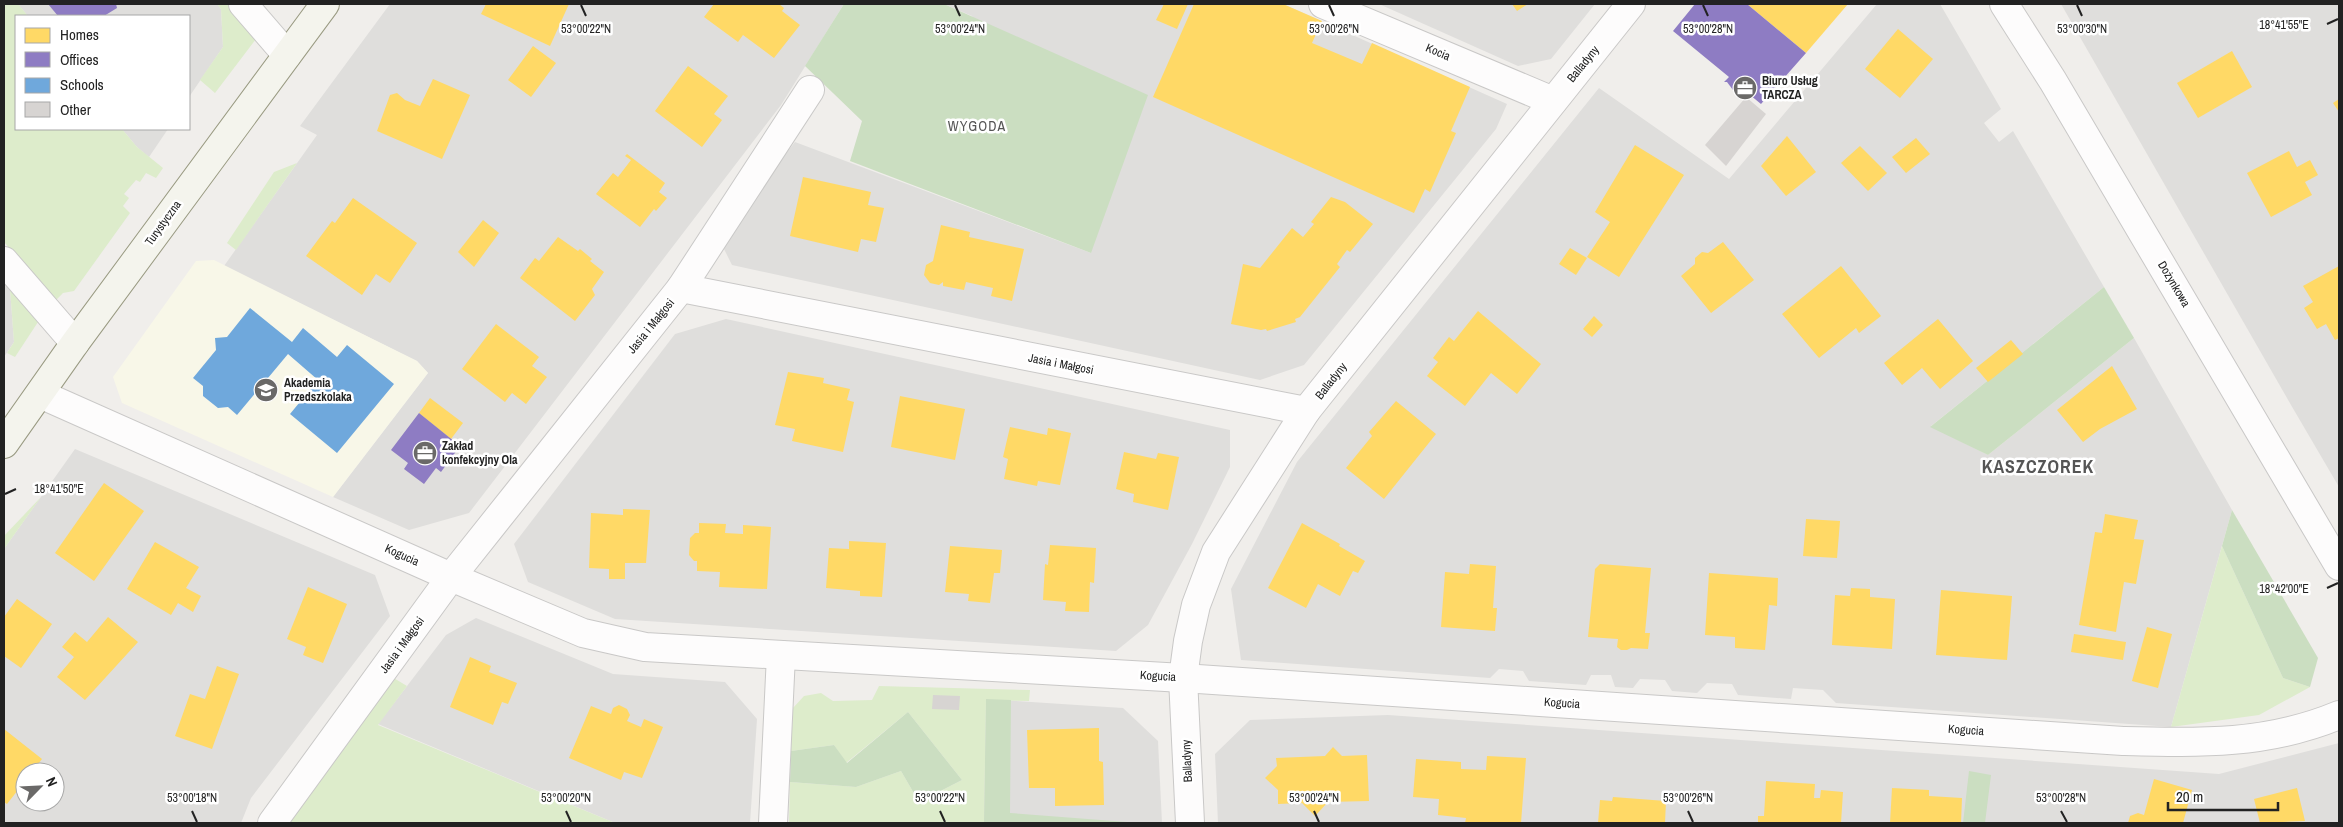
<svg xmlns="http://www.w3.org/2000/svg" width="2343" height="827" font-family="'Archivo Narrow',sans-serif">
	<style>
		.residential { fill: #dfdedc; fill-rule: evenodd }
		.education { fill: #f8f7e8 }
		.grass { fill: #ddeccb }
		.forest { fill: #cbdec1 }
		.homes { fill: #ffd966 }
		.offices { fill: #8e7cc3 }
		.schools { fill: #6fa8dc }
		.building { fill: #d7d4d2 }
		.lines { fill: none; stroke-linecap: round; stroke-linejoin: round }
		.minor-casing { stroke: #c9c8c7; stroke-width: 30 }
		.secondary-casing { stroke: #999a82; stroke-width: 30 }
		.minor { stroke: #fdfcfc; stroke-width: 28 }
		.secondary { stroke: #f4f4ed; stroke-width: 28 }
		.ticks { fill: none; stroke: #222; stroke-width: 2 }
		.labels { text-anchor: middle; stroke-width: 5; stroke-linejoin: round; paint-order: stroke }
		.street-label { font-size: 12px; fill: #222; stroke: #fff }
		.poi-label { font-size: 12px; font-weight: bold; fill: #222; stroke: #fff; text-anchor: start }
		.neighbourhood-label { font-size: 14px; letter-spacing: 1px; fill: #555; stroke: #fff }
		.district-label { font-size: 18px; font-weight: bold; letter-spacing: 1px; fill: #555; stroke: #fff }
		.ticks-label { font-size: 12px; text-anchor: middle; fill: #222; stroke: #fff; stroke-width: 5; stroke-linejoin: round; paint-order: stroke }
	</style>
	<rect width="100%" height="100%" fill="#f0eeeb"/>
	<g class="residential">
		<path d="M18 4H217L221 9 223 47 189 97V16H28Z"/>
		<path d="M390 4H844L781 105 469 513 409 530 333 497 428 373 417 361 224 266 317 135 300 126Z"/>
		<path d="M944 4H1283L1507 104 1496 129 1304 365 1260 380 732 265 719 239 795 142 1091 253 972 16Z"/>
		<path d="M1379 4H1595L1551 59 1518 66Z"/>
		<path d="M1877 4H1940L2001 109 1984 123 1999 142 2013 131 2104 287 1931 426 1988 455 2134 338 2232 510 2171 727 1836 703 1823 690 1793 688 1791 699 1738 695 1732 684 1707 683 1697 693 1672 691 1665 680 1640 679 1633 688 1615 687 1611 675H1591L1586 685 1529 681 1523 671 1499 669 1490 678 1241 660 1231 589 1297 462 1599 88 1729 179Z"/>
		<path d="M2061 4H2339V487L2291 405Z"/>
		<path d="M122 129H168L149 157 137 147Z"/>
		<path d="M4 282 10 289 14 342 4 357Z"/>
		<path d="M726 319 1230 430V467L1192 544 1148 625 1116 651 615 619 528 582 514 544 675 334Z"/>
		<path d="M75 449 375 575 390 616 251 798 241 823H4V549ZM25 772H55V802H25Z"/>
		<path d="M476 618 613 674 725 682 757 719 750 823H615L378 724 446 635Z"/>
		<path d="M986 699 1123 708 1158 741 1162 823H984Z"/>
		<path d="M1388 715 2219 774 2339 743V823H1218L1215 754 1250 720Z"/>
	</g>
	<path class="education" d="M214 260 417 361 428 373 333 497 122 403 113 377 196 261Z"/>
	<g class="grass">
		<path d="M4 4H18L28 16H16V129H122L137 147 163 168 156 178 146 173 140 182 136 180 124 194 129 198 123 206 130 213 74 291 63 293 56 300 4 242Z"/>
		<path d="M217 4H231L259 35 215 93 200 80 223 47 221 9Z"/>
		<path d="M297 163 236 250 227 243 274 172Z"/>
		<path d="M4 282 35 312 38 322 15 357 7 353 14 342 10 289Z"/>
		<path d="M41 497 4 549V536Z"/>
		<path d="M2222 546 2283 678 2310 687 2259 715 2171 727Z"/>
		<path d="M392 677 407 686 378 725 615 823H285Z"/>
		<path d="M879 686 1030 690 1029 701 986 700 984 823H789L790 782 856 787 901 771 919 802 962 780 908 712 846 763 834 745 791 751 793 708 804 696 821 693 833 701 872 700Z"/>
	</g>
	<g class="forest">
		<path d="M844 4H944L1148 95 1091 253 850 161 862 121 805 66Z"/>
		<path d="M2104 287 2134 338 1988 455 1930 427Z"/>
		<path d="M2232 510 2318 658 2310 687 2283 678 2222 546Z"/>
		<path d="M986 699 1011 700 1010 813 1140 823H984Z"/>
		<path d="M908 712 962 780 919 802 901 771 856 787 790 782 791 751 834 745 847 763Z"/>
		<path d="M1969 771 1991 775 1985 823H1963Z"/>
	</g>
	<g class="homes">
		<path d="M486 4H569L550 46 481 14Z"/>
		<path d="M714 4H779L784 8 782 11 800 25 774 58 743 35 738 42 704 17Z"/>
		<path d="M1164 4H1188L1177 29 1156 20Z"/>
		<path d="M1194 4H1283L1322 21 1312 43 1362 64 1372 43 1470 87 1451 131 1456 133 1430 192 1425 189 1414 213 1153 97Z"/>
		<path d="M1512 4H1528L1517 11Z"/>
		<path d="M1747 4H1848L1806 53Z"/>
		<path d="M1898 29 1933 59 1900 98 1865 69Z"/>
		<path d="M533 46 556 63 531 97 508 80Z"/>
		<path d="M2232 51 2252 87 2198 118 2177 83Z"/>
		<path d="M688 66 728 96 714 114 722 120 702 147 655 111Z"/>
		<path d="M433 79 470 95 442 159 377 131 390 95 397 93 405 100 420 106Z"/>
		<path d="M2339 99V112L2333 103Z"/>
		<path d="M1787 136 1816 172 1786 196 1761 166Z"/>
		<path d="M1916 138 1930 154 1906 173 1892 157Z"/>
		<path d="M1635 145 1684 175 1619 277 1587 257 1610 222 1595 212Z"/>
		<path d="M1860 146 1887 173 1868 191 1841 163Z"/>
		<path d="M2289 151 2297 167 2310 160 2318 175 2305 182 2312 195 2271 217 2247 173Z"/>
		<path d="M627 154 665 183 659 192 667 198 656 211 654 209 640 227 596 194 613 173 618 177 631 160 625 156Z"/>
		<path d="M803 177 871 192 868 205 884 208 876 242 861 239 858 252 790 236Z"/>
		<path d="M1331 197 1345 202 1373 224 1350 252 1347 250 1337 264 1340 267 1300 317 1295 319 1296 322 1267 331 1266 329 1261 330 1231 324 1243 264 1260 268 1292 228 1303 237 1314 224 1311 222Z"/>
		<path d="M353 198 417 243 390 283 376 274 362 295 306 256 332 221 335 223Z"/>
		<path d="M483 220 499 233 474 267 458 252Z"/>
		<path d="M941 225 970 232 969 237 1024 249 1012 301 991 296 993 288 966 282 964 290 943 286V282L939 285 930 283 924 275 926 265 933 261Z"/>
		<path d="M558 237 578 251 580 249 592 259 590 261 604 272 592 289 595 295 575 321 520 278 535 258 539 261Z"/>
		<path d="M1723 242 1754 280 1711 313 1681 276 1695 264V258L1702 252 1708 253Z"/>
		<path d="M1570 248 1587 258 1576 275 1559 264Z"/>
		<path d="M1841 266 1881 316 1859 333 1856 328 1819 358 1782 314Z"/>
		<path d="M2339 266V338L2335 340 2326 324 2317 329 2304 308 2313 302 2303 286Z"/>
		<path d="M1478 311 1541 364 1517 394 1491 373 1465 406 1427 376 1438 362 1433 358 1449 337 1454 341Z"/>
		<path d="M1594 316 1603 325 1592 337 1583 329Z"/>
		<path d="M1938 319 1973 361 1940 389 1922 368 1902 385 1884 363Z"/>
		<path d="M496 324 539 357 532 366 547 377 526 404 512 393 505 402 462 369Z"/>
		<path d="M2011 340 2023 354 1988 382 1976 368Z"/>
		<path d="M2112 366 2137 409 2100 429 2083 442 2057 410Z"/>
		<path d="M788 372 824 378 823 383 850 389 847 400 854 402 843 452 792 441 795 429 775 425Z"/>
		<path d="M900 396 965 409 955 460 891 447Z"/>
		<path d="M430 398 463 423 451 439 419 413Z"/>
		<path d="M1396 401 1436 434 1384 499 1346 468 1372 436 1369 432Z"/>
		<path d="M1010 427 1047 435 1048 428 1071 433 1060 485 1038 481 1037 486 1004 479 1008 459 1003 457Z"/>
		<path d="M1124 452 1156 459 1158 453 1179 457 1168 510 1133 502 1134 494 1116 489Z"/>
		<path d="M104 483 144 511 94 581 55 553Z"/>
		<path d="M623 509 650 510 646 563H625V579H609V569L589 568 591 513 623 515Z"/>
		<path d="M2105 514 2138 520 2134 539 2144 540 2136 584 2124 582 2116 632 2079 625 2095 532 2102 533Z"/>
		<path d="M1806 519 1840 521 1837 558 1803 556Z"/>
		<path d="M699 523 726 524 725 533 743 534V525L771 527 767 589 719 587 720 572 697 571V561H694L689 555 690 538 695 533H699Z"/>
		<path d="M1302 523 1340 544 1339 546 1365 561 1358 573 1353 571 1340 596 1318 584 1306 608 1268 588Z"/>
		<path d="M849 541 886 543 882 597 860 596V591L826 588 829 548 849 549Z"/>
		<path d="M155 542 199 567 186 588 201 596 193 612 178 603 171 615 127 589Z"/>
		<path d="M1050 545 1096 548 1094 583 1090 582 1089 612 1065 611 1066 602 1043 600 1045 564 1048 565Z"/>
		<path d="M950 546 1002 550 1000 573H994L990 603 968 601 969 594 945 592Z"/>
		<path d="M1470 564 1496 566 1493 608H1497L1495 631 1441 627 1445 572 1469 574Z"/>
		<path d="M1600 564 1651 568 1645 633H1650L1648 649 1631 648 1627 650H1621L1617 647 1618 639 1588 637 1595 569Z"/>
		<path d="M1709 573 1778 578 1777 606 1769 605 1765 650 1735 648V637L1705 635Z"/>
		<path d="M308 587 347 604 323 663 303 655 306 647 287 639Z"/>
		<path d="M1851 588 1870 589V597L1895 599 1892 649 1832 645 1835 595 1850 596Z"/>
		<path d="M1941 590 2012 596 2007 660 1936 655Z"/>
		<path d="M17 599 52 624 21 668 4 656V617Z"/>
		<path d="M108 617 138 642 85 700 57 677 74 657 62 647 75 632 87 642Z"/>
		<path d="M2147 627 2172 634 2158 688 2132 681Z"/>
		<path d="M2074 634 2126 642 2123 660 2071 652Z"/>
		<path d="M470 657 491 666 489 672 517 683 508 704 502 702 493 725 450 707Z"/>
		<path d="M217 666 239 674 212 749 175 736 190 694 205 699Z"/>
		<path d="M619 705 627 709 630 715 627 721 641 727 644 719 663 727 642 778 624 772 621 780 569 758 591 706 611 714 613 708Z"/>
		<path d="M1099 728V761L1103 762 1104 805 1055 806V788H1029L1027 730Z"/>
		<path d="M4 729 42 759 32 772H25V781L7 804 4 802Z"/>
		<path d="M1333 747 1342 756 1367 755 1369 801 1328 802 1315 816 1302 803 1278 804V790L1265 778 1277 766 1276 758 1325 756Z"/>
		<path d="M1487 756 1526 758 1521 823H1465L1466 818 1438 815 1439 799 1413 797 1416 759 1461 762V769L1486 770Z"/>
		<path d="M2154 779 2192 790 2183 823H2128L2130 816 2138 813 2144 815Z"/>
		<path d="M1766 781 1815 784 1814 798H1820L1821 790 1843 792 1841 823H1758V816H1764Z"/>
		<path d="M1892 788 1929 790V796L1962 798 1961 823H1890Z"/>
		<path d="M2297 788 2305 821 2260 823 2254 799Z"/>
		<path d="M1613 797 1666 801 1665 823H1598L1600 800 1612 801Z"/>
	</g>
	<g class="offices">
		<path d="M48 4H116L117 8 104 16H58Z"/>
		<path d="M1695 4H1747L1806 53 1761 104 1739 86 1735 91 1733 90 1727 82H1724L1729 77 1673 31Z"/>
		<path d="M419 413 460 446 441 472 436 468 424 484 404 469 408 463 391 450Z"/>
	</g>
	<path class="schools" d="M250 308 292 342 303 328 337 357 347 345 394 384 337 453 290 414 318 380 288 354 237 415 228 407 218 408 203 396V386L193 378 216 350 215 338 227 337Z"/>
	<g class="building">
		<path d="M1746 97 1766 114 1726 166 1705 145Z"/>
		<path d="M933 695 960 696 959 710 932 709Z"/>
	</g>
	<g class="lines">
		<g class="minor-casing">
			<g id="minor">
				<path d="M243 4 287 55"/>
				<path d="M1323 4 1553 101"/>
				<path d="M2004 4 2053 81 2339 566"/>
				<path d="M4 261 75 343"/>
				<path d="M681 288 1306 411"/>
				<path d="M40 394 451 577 583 633 645 647 1183 678 2123 741C2200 743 2267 745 2339 715"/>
				<path d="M272 823 451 577 681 288 810 90"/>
				<path d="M773 823 781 655"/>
				<path d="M1190 823 1183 678 1188 641 1196 605 1216 552 1306 411 1631 4"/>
			</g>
		</g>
		<g class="secondary-casing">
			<path id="secondary" d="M4 444 75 343 325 4"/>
		</g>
		<use href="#minor" class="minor"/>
		<use href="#secondary" class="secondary"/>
	</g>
	<path class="ticks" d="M581 5 586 16M955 5 960 16M1329 5 1334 16M1703 5 1708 16M2077 5 2082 16M2327 24 2338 19M5 494 16 489M2327 588 2338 583M192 811 197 822M566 811 571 822M940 811 945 822M1314 811 1319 822M1688 811 1693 822M2061 811 2067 822"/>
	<defs>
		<g id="office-disc" transform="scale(1.25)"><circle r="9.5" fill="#6a6968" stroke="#fff"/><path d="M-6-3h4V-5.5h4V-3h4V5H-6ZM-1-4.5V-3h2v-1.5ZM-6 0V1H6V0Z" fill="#fff"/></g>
		<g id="school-disc" transform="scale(1.25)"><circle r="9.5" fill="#6a6968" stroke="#fff"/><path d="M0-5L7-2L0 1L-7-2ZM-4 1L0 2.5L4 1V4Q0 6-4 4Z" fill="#fff"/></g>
	</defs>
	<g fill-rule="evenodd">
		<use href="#office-disc" x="1745" y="88"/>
		<use href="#school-disc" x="266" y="390"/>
		<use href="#office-disc" x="425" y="453"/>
	</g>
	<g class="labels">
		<g class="street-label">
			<text transform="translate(1438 52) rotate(23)" y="4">Kocia</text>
			<text transform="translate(1583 64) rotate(-51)" y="4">Balladyny</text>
			<text transform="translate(163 223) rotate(-54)" y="4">Turystyczna</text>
			<text transform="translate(2174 284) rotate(59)" y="4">Dożynkowa</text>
			<text transform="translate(651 326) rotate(-51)" y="4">Jasia i Małgosi</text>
			<text transform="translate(1061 364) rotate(11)" y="4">Jasia i Małgosi</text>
			<text transform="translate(1331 381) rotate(-52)" y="4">Balladyny</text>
			<text transform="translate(402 555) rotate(24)" y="4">Kogucia</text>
			<text transform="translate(402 645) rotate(-54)" y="4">Jasia i Małgosi</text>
			<text transform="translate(1158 676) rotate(3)" y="4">Kogucia</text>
			<text transform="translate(1562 703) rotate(4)" y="4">Kogucia</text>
			<text transform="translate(1966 730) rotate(4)" y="4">Kogucia</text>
			<text transform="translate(1187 761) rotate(-93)" y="4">Balladyny</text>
		</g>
		<g class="poi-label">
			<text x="1762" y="85">Biuro Usług<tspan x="1762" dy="14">TARCZA</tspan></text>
			<text x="284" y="387">Akademia<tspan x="284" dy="14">Przedszkolaka</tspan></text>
			<text x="442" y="450">Zakład<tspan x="442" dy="14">konfekcyjny Ola</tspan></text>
		</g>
		<g class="neighbourhood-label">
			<text x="977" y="131">WYGODA</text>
		</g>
		<g class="district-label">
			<text x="2038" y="473">KASZCZOREK</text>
		</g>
	</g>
	<g class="ticks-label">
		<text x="2284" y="29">18°41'55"E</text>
		<text x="586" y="33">53°00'22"N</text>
		<text x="960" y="33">53°00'24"N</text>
		<text x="1334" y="33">53°00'26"N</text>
		<text x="1708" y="33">53°00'28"N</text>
		<text x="2082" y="33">53°00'30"N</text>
		<text x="59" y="493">18°41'50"E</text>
		<text x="2284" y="593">18°42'00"E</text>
		<text x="192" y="802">53°00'18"N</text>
		<text x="566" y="802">53°00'20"N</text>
		<text x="940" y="802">53°00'22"N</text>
		<text x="1314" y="802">53°00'24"N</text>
		<text x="1688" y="802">53°00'26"N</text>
		<text x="2061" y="802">53°00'28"N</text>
	</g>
	<rect width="2343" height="827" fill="none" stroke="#222222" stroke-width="10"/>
	<rect x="15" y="15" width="175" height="115" fill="#ffffff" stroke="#a7a7a7"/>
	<rect x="25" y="28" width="25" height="15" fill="#ffd966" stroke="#a7a7a7"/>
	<text x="60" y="40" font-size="15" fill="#222222">Homes</text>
	<rect x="25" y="52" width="25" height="15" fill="#8e7cc3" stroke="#a7a7a7"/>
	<text x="60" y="65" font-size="15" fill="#222222">Offices</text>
	<rect x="25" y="78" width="25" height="15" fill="#6fa8dc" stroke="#a7a7a7"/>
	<text x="60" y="90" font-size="15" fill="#222222">Schools</text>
	<rect x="25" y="102" width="25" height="15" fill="#d7d4d2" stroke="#a7a7a7"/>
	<text x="60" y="115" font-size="15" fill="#222222">Other</text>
	<g transform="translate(40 787) rotate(66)"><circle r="24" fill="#ffffff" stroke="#a7a7a7"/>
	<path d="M0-4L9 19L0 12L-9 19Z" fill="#6a6968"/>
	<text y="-8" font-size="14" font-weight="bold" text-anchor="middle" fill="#222222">N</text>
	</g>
	<path d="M2168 802v8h110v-8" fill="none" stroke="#222222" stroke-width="2.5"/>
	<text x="2176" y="802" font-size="15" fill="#222222" stroke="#ffffff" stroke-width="4" paint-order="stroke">20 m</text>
</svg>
